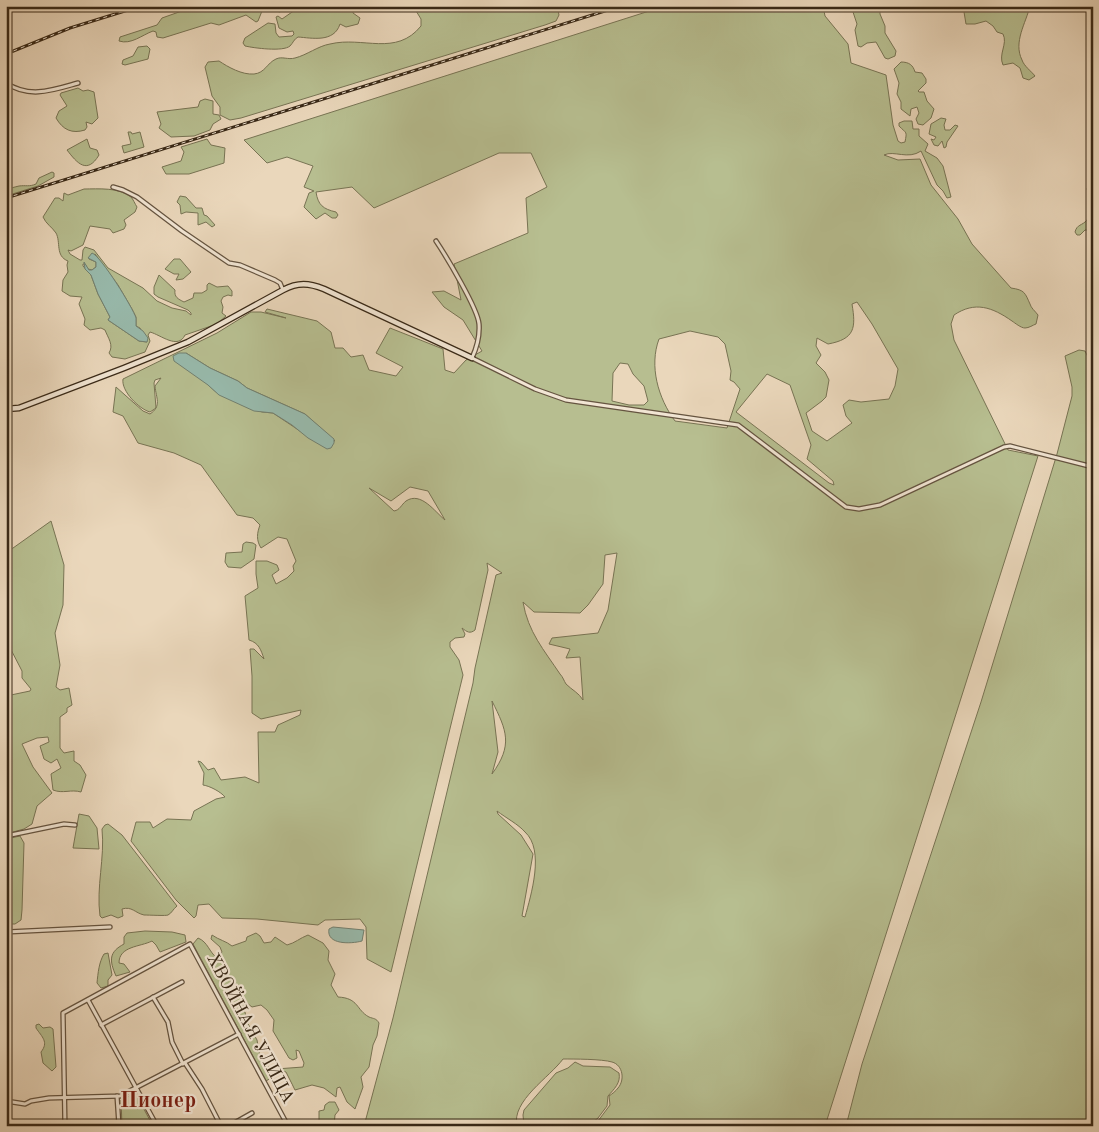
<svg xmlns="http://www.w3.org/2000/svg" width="1099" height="1132" font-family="'Old Standard TT',serif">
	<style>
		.green { fill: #b7be90; stroke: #787454; fill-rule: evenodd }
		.water { fill: #98baac; stroke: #728070 }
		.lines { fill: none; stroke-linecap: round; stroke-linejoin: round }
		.street-casing { stroke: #655440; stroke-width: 5.5 }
		.secondary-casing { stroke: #392917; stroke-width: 7 }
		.street { stroke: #f1e5d3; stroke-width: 3 }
		.secondary { stroke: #f1e5d3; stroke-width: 4.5 }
		.rail-casing { stroke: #392917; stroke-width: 3 }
		.rail { stroke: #f1e5d3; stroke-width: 1; stroke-dasharray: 4; stroke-linecap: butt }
		.labels { text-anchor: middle; stroke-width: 4.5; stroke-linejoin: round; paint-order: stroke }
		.street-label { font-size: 18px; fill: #392917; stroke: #f1e5d3 }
		.district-label { font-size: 22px; font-weight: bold; fill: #7a1f14; stroke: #f1e5d3 }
	</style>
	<rect width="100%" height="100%" fill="#ead7bb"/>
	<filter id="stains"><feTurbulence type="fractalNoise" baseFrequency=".004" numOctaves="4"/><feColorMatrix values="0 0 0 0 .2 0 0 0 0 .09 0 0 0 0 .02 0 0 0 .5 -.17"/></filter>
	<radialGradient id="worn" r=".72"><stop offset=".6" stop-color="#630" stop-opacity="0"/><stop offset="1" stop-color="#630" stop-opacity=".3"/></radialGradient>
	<g class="green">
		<path d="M196 6H264L258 21 256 22 246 15 219 25 211 23 163 38 157 37 156 32 153 31C142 35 131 45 119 41L120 37 157 25 162 18Z"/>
		<path d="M272 6H378L361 7 353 10V13L360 18 358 24 346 27 340 24C334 43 312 38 298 37 294 39 293 43 290 46 283 52 254 48 245 46L243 43 245 38 268 23 275 24 276 33 279 37 292 36 294 34 293 31 287 32 279 28 276 17 278 16 282 19 295 10V7L279 12Z"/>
		<path d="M413 6H557L559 15 556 21 545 25 241 118 230 120 220 115V107L212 96 205 67 208 62 219 61C228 67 242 75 254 74 265 73 267 63 276 59 282 56 288 60 295 58 307 55 318 46 330 44 363 36 396 57 421 26V19Z"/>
		<path d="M665 6H823L825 16 848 44 851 63 886 75 893 125 898 141 901 143 905 142C907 131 907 134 899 126V123L904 121H912L913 129H919V136L928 144 925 151 937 158 943 166 951 197 947 198 943 191 937 185 921 151C908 160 894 150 884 155L898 160 920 159 931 185 958 219 972 244 1011 288C1025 290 1025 293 1030 304 1031 308 1035 311 1038 315L1036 324C1033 325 1029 328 1025 328 1021 328 1015 323 1012 321 992 307 975 301 954 315L951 324 954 340 1008 450 1038 456 825 1126H591L598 1121 610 1105 609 1096C612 1094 616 1091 618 1088 625 1080 623 1065 612 1062 602 1059 574 1059 563 1059 550 1077 511 1101 517 1126H364L393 1018 473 683 475 668 496 575 502 573 487 563 488 570 475 630C470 634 467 632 462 628L465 634 464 637 455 638 450 642V647L459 660 463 675 391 972 367 959 366 927 360 919 325 920 318 925 257 919 222 918 209 904 198 905 196 916 194 918 176 900 131 841 136 822H150L153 828 167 819 191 820 194 811 216 799 225 797C221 792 210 786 203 785L204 773 198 761 201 762 208 770 214 768 221 780 245 777 259 783 258 732H275L278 725 300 715 301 710 261 719 252 713V676L250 649H254L264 659C261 650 259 643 249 640L245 596 258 588 256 574V561H267L277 565 279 570 272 575 276 584 287 578 294 571 293 566 296 561 287 539 278 537 261 548C256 540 257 533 260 525L253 518 237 515 201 465 174 453 138 443 123 416 113 412 116 387 143 411 150 414C162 406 156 398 155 386L161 378 155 380 154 383 156 408 150 412C139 409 121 391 123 379L217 333 251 312H261L286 318 265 312 267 309 317 321 331 332 335 348H343L351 357 363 355 369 370 396 376 403 367 376 353 390 328 443 349 445 370 454 373 466 360 482 351 463 320 444 307 432 292 444 291 461 300 454 264 528 233 526 198 547 187 531 153H499L374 208 352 187 316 192C318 205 323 209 336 212L338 215 336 218H332L325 213 316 219 304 207 309 193 314 191 304 187 313 166 287 157 267 163 244 140ZM857 302 872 324 898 369 895 386 889 399 861 402 849 400 843 405 846 416 852 423 827 441 812 431 806 413 822 401 826 397 829 380 825 372 816 363 821 355 816 346 817 338 828 344C855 339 856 328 852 304ZM690 331 718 337 725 344 731 371 730 380 734 382 740 389 727 428 675 421C658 398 649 366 659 339ZM186 353 210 368 238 381 247 388 305 414 335 441 300 431 273 413 262 412 216 392 208 385ZM620 363 628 364 633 374 644 386 648 401 644 405H629L612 401 613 373ZM767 374 790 385 811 445 807 459 833 481 834 485 829 483 736 412ZM410 487 428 491 445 520C435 512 421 491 406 501 401 505 400 510 394 511L369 488 391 501ZM617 553 608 610 598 633 552 638 549 644 570 649 566 658 580 657 583 700C579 693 572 690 566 684 564 681 563 677 560 674 544 650 528 632 523 602L534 612 580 613 588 605 603 584 605 555ZM492 701C507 731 513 745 492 774L498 752ZM497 811C506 818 518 824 525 832 545 850 531 895 525 917L522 916 533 854 521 835 498 814Z"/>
		<path d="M859 6 867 10 869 6H880V14L885 26V33L896 51 895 56 888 59 885 58 876 42 867 43 861 47 858 46 855 30 857 24 853 12 854 9Z"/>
		<path d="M963 6H1030C1026 23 1013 42 1022 60 1024 66 1031 71 1035 76L1029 80 1023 78 1020 68 1013 63 1003 65C998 54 1008 44 1003 34L997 32 993 26 986 21 975 24H966Z"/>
		<path d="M147 46 150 49 148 59 125 65 122 64 123 60 133 56 138 47Z"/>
		<path d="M901 62C909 62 913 65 915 72L922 73 926 79V83L918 91 919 92H924L927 101 934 109 931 118 923 125 918 124 916 119 919 113 917 107 911 109 910 116 901 109V102L897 94 899 83 894 69Z"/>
		<path d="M78 88 83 91 88 90 94 92 98 118 92 124 86 122 87 127 85 130C72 134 63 130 56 118L59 111 67 106 60 95 61 93Z"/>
		<path d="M205 99 213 101V114L219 115 221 119 213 124 210 130 194 136 171 137 159 128 161 124 157 112 198 107 200 101Z"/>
		<path d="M941 118 946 119 944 125 945 130H950L955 125 958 126 947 142 946 147 944 148 942 141 938 146 934 145 931 139 934 140 936 137 929 134 931 124Z"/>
		<path d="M128 132H131L132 134 140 132 144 147 124 153 122 146 131 144Z"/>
		<path d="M87 139 90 148 97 150 99 155C87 175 77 163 67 150Z"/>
		<path d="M207 139 211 145 225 148 224 163 189 174H166L162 167 181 161 184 152 181 147Z"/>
		<path d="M52 172 54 173V177L38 186 6 196V190C10 188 15 187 19 186 26 185 29 187 36 184L39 178Z"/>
		<path d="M1089 184H1093V239H1090L1088 230H1085L1080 235H1077L1075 232C1077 224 1082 226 1087 220 1092 214 1086 203 1090 196L1087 189Z"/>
		<path d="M84 189C98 189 119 187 131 197 133 199 135 204 137 207L135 212 124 220 126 225 124 229 113 233 110 229 90 226 83 245 71 251 68 250 70 254 80 260H82L83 250 85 247 94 250 108 268 143 288 157 301 172 308 186 311 191 315V313L188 310 158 297 154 294V287L159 275 175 290C174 297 178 299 184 302L193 298 194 293H202L207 290V285L209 283 217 287 228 286 232 291V296L228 295 223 297 221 301 223 307 222 313 226 316 217 324 185 335C178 350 161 335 150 332L148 335 150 341 145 352 125 359 112 357 109 353C114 345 108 338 105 330L101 328 90 330 84 325 85 319 79 304 82 297 70 296 62 291 63 280 68 272 67 265 68 261C55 256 61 242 56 233 52 227 46 224 43 217L55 198H59L63 201 64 193 68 195ZM95 254 118 285 132 309 136 317V326L140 328 147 342 139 341 108 320 110 317 98 294 91 275 83 266V264H85L88 269 92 270 96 267V262L89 259 90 257Z"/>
		<path d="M180 196 186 197 196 208H202L204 215 207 216 215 225 212 227 206 222 198 225V213L186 212 181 214 180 205 177 202Z"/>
		<path d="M174 259H180L191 272 183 279 176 280 179 274H174L165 269Z"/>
		<path d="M1079 350 1085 351 1093 367V1126H846L862 1064 981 702 1057 454 1072 396V387L1065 356Z"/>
		<path d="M51 521 64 565 63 605 55 633 60 665 56 687 60 690 69 688 72 705 67 708V712L60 717V748L64 753 74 751V761L80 765 86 775 81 792C71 789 63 794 53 790L51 774 61 768 57 759 51 763 44 759 40 746 49 742 48 737 37 738 22 744 33 767 52 793 37 806 32 824 24 829 6 834V696L30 691 31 689 22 678V671L6 640V553Z"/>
		<path d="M246 542 253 543 256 545 254 559 241 568 228 567 225 562 226 553 242 552 243 544Z"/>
		<path d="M79 814 89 816 97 828 99 849 73 848Z"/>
		<path d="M108 824 122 835 177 906C173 909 172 913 168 915 167 916 148 915 144 915 135 913 132 906 122 909L123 916 118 918 111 915 102 918 100 916C96 887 105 858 102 829L105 825Z"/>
		<path d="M20 836 24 843 22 910 21 920 15 924H6V839Z"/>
		<path d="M145 931 172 932 185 935 186 942 160 952 156 945 152 941C140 947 119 946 119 963L124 964 130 972 116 976C109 960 109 952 124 944V937L127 933Z"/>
		<path d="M256 933 260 936 264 943 271 942 275 937 287 945C295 943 300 938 308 935L323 943 329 951 328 960 335 974 331 985 338 997C359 998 356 1010 369 1017 374 1019 376 1018 379 1023L377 1036 373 1045 369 1067 361 1077 363 1087 355 1109 347 1102 340 1087 337 1088 336 1097 324 1088 312 1085 295 1090 286 1072 283 1071 266 1081 193 944 198 938C208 942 209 952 217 958L222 952 220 947 211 939 212 935C219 940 226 941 232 946L246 941 247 937ZM243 1000 252 1007 261 1005 267 1010 274 1020 273 1031 289 1058 293 1060 297 1058 296 1050 299 1051 304 1063 303 1067 276 1069 266 1066 259 1052 257 1040 247 1022 245 1012 241 1009 244 1006Z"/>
		<path d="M108 953 112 975 108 980V986L101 988 97 983C98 973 99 962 104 954Z"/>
		<path d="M39 1024 43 1028 50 1027 53 1029 56 1067 52 1071 43 1063 41 1052C49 1042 42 1037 36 1028V1025Z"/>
		<path d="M575 1062 583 1066 610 1067 619 1073C621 1083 614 1089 608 1096L607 1106 598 1118 588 1126H524L523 1115 524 1110 556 1073 568 1068Z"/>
		<path d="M133 1094 138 1098 153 1126H122L121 1100Z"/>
		<path d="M329 1102H335L339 1110 335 1115 334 1126H322L319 1121V1111L324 1110 325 1105Z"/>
	</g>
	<g class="water">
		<path d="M92 253C101 256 133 308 136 318 136 321 136 323 136 326L143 331 148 338 147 342 139 341 108 320 110 317 98 294 91 275 85 269 84 262 89 270H92L96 267V262L88 258Z"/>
		<path d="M179 353H186L210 368 238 381 247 388 305 414 334 439V443L331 448 327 449 308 438 292 425 273 413 254 411 219 395 208 385 174 361 173 356Z"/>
		<path d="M333 927 364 930 362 941C351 944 326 945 329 929Z"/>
	</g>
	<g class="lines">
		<g class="street-casing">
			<g id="street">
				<path d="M6 83C30 99 53 90 78 83"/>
				<path d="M113 187 123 190 137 197 182 231 229 263 240 265 275 280 280 283 283 290"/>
				<path d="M436 241C446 256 478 309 479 324 480 337 477 347 472 358L535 389 566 400 738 425 846 507 859 509 880 505 1004 447 1010 446 1093 467"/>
				<path d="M6 836 64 824 75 825"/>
				<path d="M6 932 110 927"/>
				<path d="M153 997 168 1022 172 1042 183 1064"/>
				<path d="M88 1000 157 1126"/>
				<path d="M101 1025 182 982"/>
				<path d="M185 1063 202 1089 221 1126"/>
				<path d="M117 1096 119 1126"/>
				<path d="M6 1101 25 1104 31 1101 49 1098 120 1096 239 1034"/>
				<path d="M65 1126 63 1013 190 944 288 1126"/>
				<path d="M229 1126 252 1113"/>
			</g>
		</g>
		<g class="secondary-casing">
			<path id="secondary" d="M6 409 19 408 124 368 188 342 283 290C298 282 309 283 324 289L472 358"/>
		</g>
		<use href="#street" class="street"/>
		<use href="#secondary" class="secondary"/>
		<g class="rail-casing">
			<g id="rail">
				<path d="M6 54 70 28 141 6"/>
				<path d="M6 198 621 6"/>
			</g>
		</g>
		<use href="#rail" class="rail"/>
	</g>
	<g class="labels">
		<g class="street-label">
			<text transform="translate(251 1028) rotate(62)" y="6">ХВОЙНАЯ УЛИЦА</text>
		</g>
		<g class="district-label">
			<text x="158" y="1107">Пионер</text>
		</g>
	</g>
	<rect width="1099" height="1132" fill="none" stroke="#ead7bb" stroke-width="25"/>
	<rect x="8" y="8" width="1084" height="1117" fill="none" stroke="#392917" stroke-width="2.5"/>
	<rect x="12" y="12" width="1074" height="1107" fill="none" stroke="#392917"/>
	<rect width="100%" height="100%" filter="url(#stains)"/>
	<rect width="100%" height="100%" fill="url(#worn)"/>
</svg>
